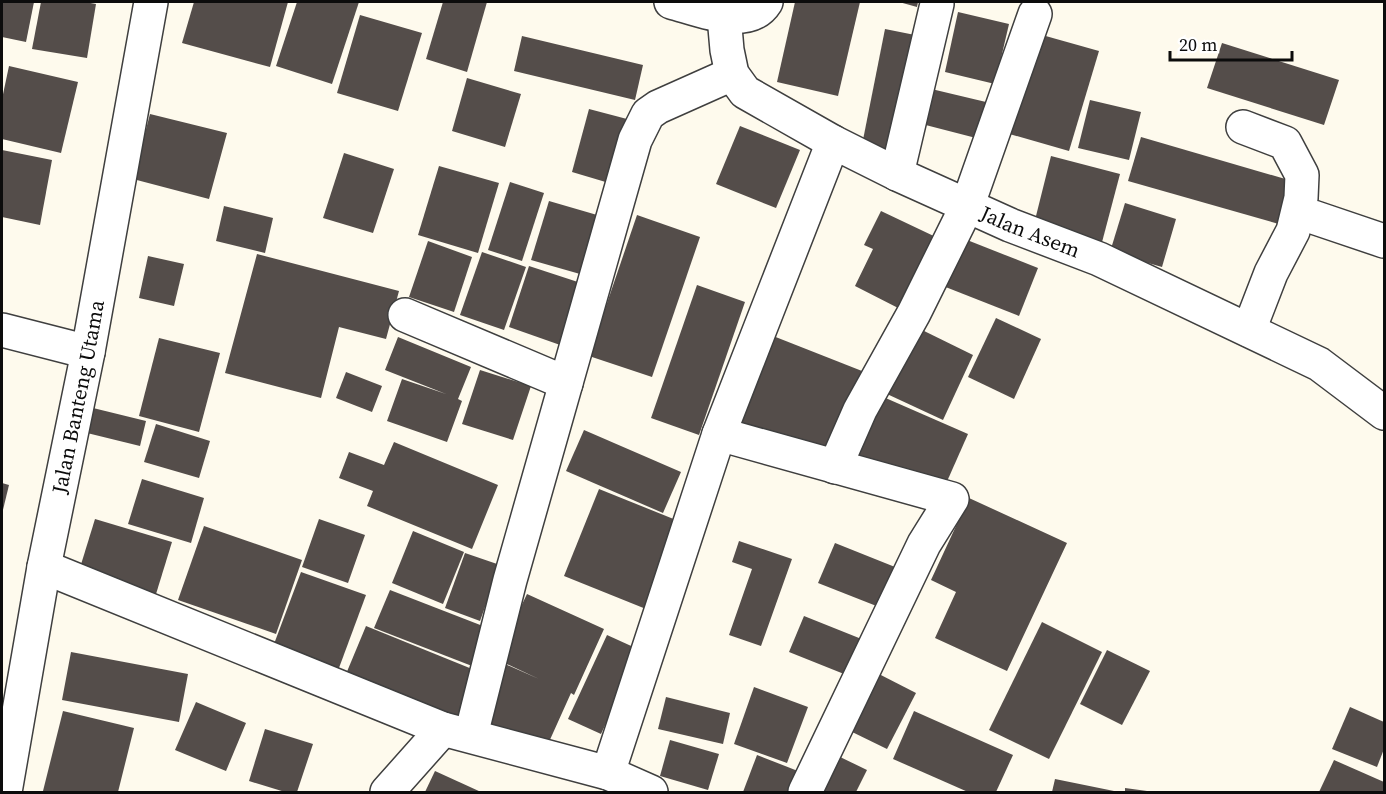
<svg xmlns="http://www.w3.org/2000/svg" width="1386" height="794" font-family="'Source Serif 4',serif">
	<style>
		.building { fill: #544d4a }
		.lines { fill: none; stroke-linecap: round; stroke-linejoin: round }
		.minor-casing { stroke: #3f3f3f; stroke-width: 36 }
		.minor { stroke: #fff; stroke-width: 33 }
		.labels { text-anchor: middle; stroke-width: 6; stroke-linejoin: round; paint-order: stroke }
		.street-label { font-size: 21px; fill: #0c0c0c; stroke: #fff }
	</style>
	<rect width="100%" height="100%" fill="#fefaed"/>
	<g class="building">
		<path d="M2 2H34L26 42 2 37Z"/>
		<path d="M41 2H85L96 4 87 58 32 49Z"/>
		<path d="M194 2H288L270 67 182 43Z"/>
		<path d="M297 2H359L332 84 276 66Z"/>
		<path d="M443 2H487L467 72 426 59Z"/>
		<path d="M795 2H860L838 96 777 82Z"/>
		<path d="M899 2H918L917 7Z"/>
		<path d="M958 12 1009 24 995 84 945 72Z"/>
		<path d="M360 15 422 33 398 111 337 93Z"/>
		<path d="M885 29 920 36 896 162 860 155Z"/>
		<path d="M1035 33 1099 51 1069 151 1006 133Z"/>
		<path d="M522 36 643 65 635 100 514 71Z"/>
		<path d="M1222 43 1339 80 1324 125 1207 88Z"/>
		<path d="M9 66 78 82 61 153 2 139V99Z"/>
		<path d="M467 78 521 94 505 147 452 131Z"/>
		<path d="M923 87 986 102 976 138 914 122Z"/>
		<path d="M1090 100 1141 112 1129 160 1078 148Z"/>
		<path d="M589 109 627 119 609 183 572 172Z"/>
		<path d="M150 114 227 133 209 199 133 179Z"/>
		<path d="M740 126 800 150 776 208 716 184Z"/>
		<path d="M1141 137 1299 183 1286 226 1128 181Z"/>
		<path d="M2 150 52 160 40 225 2 217Z"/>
		<path d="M344 153 394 169 373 233 323 218Z"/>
		<path d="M1051 156 1120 174 1101 246 1033 228Z"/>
		<path d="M439 166 499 183 478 253 418 235Z"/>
		<path d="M510 182 544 193 522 261 488 250Z"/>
		<path d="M549 201 604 217 587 276 531 260Z"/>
		<path d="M1125 203 1176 219 1162 267 1110 252Z"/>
		<path d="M224 206 273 218 265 253 216 241Z"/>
		<path d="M881 211 940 239 904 311 855 286 873 249 864 245Z"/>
		<path d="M637 215 700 237 652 377 589 356Z"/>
		<path d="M962 238 1038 268 1019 316 943 286Z"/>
		<path d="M428 241 472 257 454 312 409 297Z"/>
		<path d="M482 252 526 267 504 330 460 315Z"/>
		<path d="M257 254 399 291 386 339 339 327 321 398 225 373Z"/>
		<path d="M148 256 184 264 174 306 139 298Z"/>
		<path d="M529 266 584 284 563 346 509 327Z"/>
		<path d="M697 285 745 302 699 435 651 418Z"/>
		<path d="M996 318 1041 339 1014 399 968 377Z"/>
		<path d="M918 328 973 355 943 420 887 394Z"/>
		<path d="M768 334 862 371 827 460 733 424Z"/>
		<path d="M398 337 471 367 458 399 462 401 447 442 387 421 402 379 446 394 385 370Z"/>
		<path d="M159 338 220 353 199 432 139 416Z"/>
		<path d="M480 370 531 386 513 440 462 424Z"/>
		<path d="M346 372 382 386 372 412 336 398Z"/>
		<path d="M881 396 968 434 941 495 854 456Z"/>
		<path d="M89 407 146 421 140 446 83 432Z"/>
		<path d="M156 424 210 441 199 478 144 462Z"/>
		<path d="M584 430 681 472 663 513 566 471Z"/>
		<path d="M394 442 498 485 472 549 367 506 373 491 339 478 349 452 384 465Z"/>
		<path d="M142 479 204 498 191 543 128 524Z"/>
		<path d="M2 483 9 485 2 514Z"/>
		<path d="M599 489 681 522 646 609 564 576Z"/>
		<path d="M969 498 1067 543 1007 671 935 638 956 592 931 580Z"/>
		<path d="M95 519 172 542 156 594 79 571Z"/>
		<path d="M319 519 365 535 348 583 302 567Z"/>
		<path d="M204 526 302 560 276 634 178 600Z"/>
		<path d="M413 531 464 552 443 604 392 583Z"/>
		<path d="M739 541 792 559 761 646 729 635 752 569 732 562Z"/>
		<path d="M835 543 895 567 879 607 818 583Z"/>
		<path d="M465 553 500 565 480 621 445 608Z"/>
		<path d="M301 572 366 595 336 676 271 652Z"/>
		<path d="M390 590 488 628 472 666 374 628Z"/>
		<path d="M527 594 604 629 574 695 571 693 544 753 478 724 505 664 539 679 496 659Z"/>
		<path d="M804 616 864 640 849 676 789 652Z"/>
		<path d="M1042 622 1102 652 1049 759 989 730Z"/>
		<path d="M366 626 477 671 457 719 346 674Z"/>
		<path d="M607 635 640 650 601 734 568 719Z"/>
		<path d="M1107 650 1150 671 1122 725 1080 704Z"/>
		<path d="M71 652 188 674 179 722 62 700Z"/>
		<path d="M875 672 916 693 887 749 846 729Z"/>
		<path d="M754 687 808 707 787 763 734 744Z"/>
		<path d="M666 697 730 713 723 744 658 729Z"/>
		<path d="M196 702 246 723 226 771 175 750Z"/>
		<path d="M1350 707 1384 722V749L1377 767 1332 749Z"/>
		<path d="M63 711 134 728 118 792H51L43 791Z"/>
		<path d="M914 711 1013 755 996 792H968L893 759Z"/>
		<path d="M265 729 313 744 297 792H285L249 781Z"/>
		<path d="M670 740 719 754 708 790 660 776Z"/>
		<path d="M757 755 803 773 796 792H743Z"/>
		<path d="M836 755 867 770 856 792H819Z"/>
		<path d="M1334 760 1384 782V792H1319Z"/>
		<path d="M435 771 481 792H425Z"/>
		<path d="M1055 779 1114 791V792H1052Z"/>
		<path d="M1125 788 1147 791V792H1125Z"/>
	</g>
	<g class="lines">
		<g class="minor-casing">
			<g id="minor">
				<path d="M671 2C698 9 748 31 766 2"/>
				<path id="s1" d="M724 16 727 50 732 74 745 92 833 142 897 174 1010 225 1099 259 1319 364 1384 413"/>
				<path d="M1243 127 1285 143 1302 175 1301 198 1293 231 1271 273 1249 330"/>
				<path d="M897 174 937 4"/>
				<path d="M1313 217 1384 241"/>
				<path d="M405 315 566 383"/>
				<path d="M2 330 88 352"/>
				<path d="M719 434 952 499 924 544 805 792"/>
				<path d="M835 467 860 410 914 313 968 204 1035 14"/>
				<path d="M44 567 443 729 608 773 651 792"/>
				<path d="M471 735 510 580 635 140 648 114 658 107 732 74"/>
				<path d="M608 773 719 434 833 142"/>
				<path id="s2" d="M5 792 44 567 88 352 151 2"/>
				<path d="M387 792 443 729"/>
			</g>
		</g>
		<use href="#minor" class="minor"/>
	</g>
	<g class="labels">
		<g class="street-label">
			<text dy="7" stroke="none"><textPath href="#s1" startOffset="399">Jalan Asem</textPath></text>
			<text dy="7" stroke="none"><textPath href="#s2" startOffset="402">Jalan Banteng Utama</textPath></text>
		</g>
	</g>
	<rect width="1386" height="794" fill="none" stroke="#0c0c0c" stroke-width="6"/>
	<path d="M1170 51v9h122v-9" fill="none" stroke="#0c0c0c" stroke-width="3"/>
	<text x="1179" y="51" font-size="18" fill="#0c0c0c" stroke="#ffffff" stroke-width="4.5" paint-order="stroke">20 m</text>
</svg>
